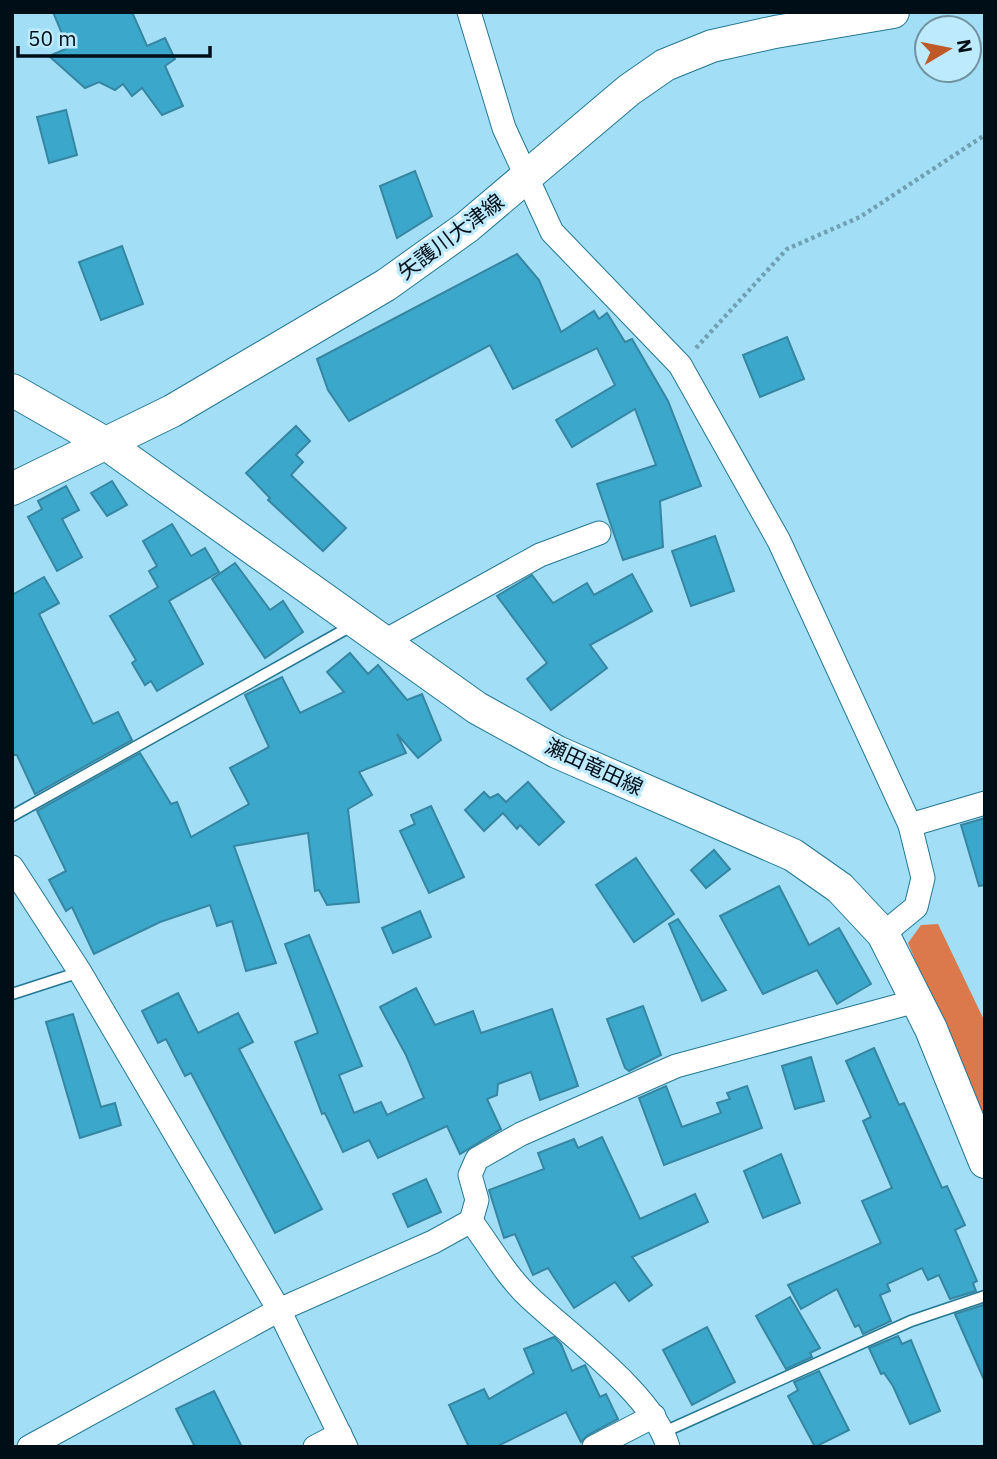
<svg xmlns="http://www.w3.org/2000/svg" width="997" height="1459" font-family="'IBM Plex Sans','Noto Sans JP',sans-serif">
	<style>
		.forest { fill: #db794c }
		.building { fill: #3ba7cb; stroke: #3686a2; stroke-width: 2 }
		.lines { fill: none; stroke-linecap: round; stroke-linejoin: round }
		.lane-casing { stroke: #247792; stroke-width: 13 }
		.street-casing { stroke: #247792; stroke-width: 25 }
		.secondary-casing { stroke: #247792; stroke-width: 34 }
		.path { stroke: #719fb3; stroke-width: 4.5; stroke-dasharray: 3.5 3.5; stroke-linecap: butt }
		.lane { stroke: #fff; stroke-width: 10 }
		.street { stroke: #fff; stroke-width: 23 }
		.secondary { stroke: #fff; stroke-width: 32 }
		.labels { text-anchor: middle; stroke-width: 6; stroke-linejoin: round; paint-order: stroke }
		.street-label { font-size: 21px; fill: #000e17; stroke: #bdeafc }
	</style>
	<rect width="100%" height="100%" fill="#a2dff7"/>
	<path class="forest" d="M938 924 985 1022V1125L908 943 921 925Z"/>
	<g class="building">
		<path d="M53 12H132L147 46 165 38 175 59 165 66 183 106 162 115 142 88 132 96 123 84 115 90 99 82 85 88 49 56 68 48Z"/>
		<path d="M66 110 77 155 49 163 37 117Z"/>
		<path d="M415 171 432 216 397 238 380 186Z"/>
		<path d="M122 246 143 304 101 320 79 262Z"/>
		<path d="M517 254 539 280 561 332 594 311 599 319 607 313 625 342 632 339 668 401 701 486 660 501 663 547 623 560 597 484 656 465 635 409 572 447 556 420 615 385 597 348 513 389 490 345 349 421 328 390 317 359Z"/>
		<path d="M787 337 804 379 760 397 743 355Z"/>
		<path d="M296 426 310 441 296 455 303 462 291 475 346 528 323 551 268 500 270 498 246 473Z"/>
		<path d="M112 481 127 505 107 516 91 493Z"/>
		<path d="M66 486 79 510 62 519 82 557 57 571 28 517 42 509 38 501Z"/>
		<path d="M172 524 191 556 205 548 219 572 169 601 203 664 157 691 151 681 145 685 132 663 136 660 110 616 158 587 149 571 157 566 143 541Z"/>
		<path d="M715 536 734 591 691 606 672 551Z"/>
		<path d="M235 563 270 610 283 601 303 632 265 658 212 579Z"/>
		<path d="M632 574 652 611 590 645 607 668 551 710 527 679 547 663 497 596 532 575 553 603 587 583 594 595Z"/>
		<path d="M44 577 59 603 39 614 93 724 118 712 132 740 35 794 17 755H12V595Z"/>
		<path d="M350 653 368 674 378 665 407 700 422 694 441 740 418 758 397 734 406 753 359 772 372 795 348 809 359 902 327 905 319 890 315 891 308 833 234 846 276 963 246 971 232 921 217 926 210 905 160 922 94 954 72 907 66 911 49 880 66 871 37 811 140 753 171 804 177 802 191 837 249 804 230 768 269 747 245 695 282 677 300 713 344 692 327 672Z"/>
		<path d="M528 782 564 822 539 845 520 825 517 829 503 813 484 831 465 810 484 792 490 798 498 794 506 802Z"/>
		<path d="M431 806 464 877 429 893 400 831 415 824 411 815Z"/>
		<path d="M985 818V885L979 886 961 825Z"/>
		<path d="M714 850 730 869 706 888 691 870Z"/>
		<path d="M636 858 674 914 634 942 596 885Z"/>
		<path d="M779 886 809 945 839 928 871 984 837 1004 817 970 763 994 720 916Z"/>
		<path d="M420 911 431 937 393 953 382 928Z"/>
		<path d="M678 919 726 990 702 1001 669 924Z"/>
		<path d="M309 935 362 1066 339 1075 354 1113 381 1102 387 1115 424 1098 406 1055 380 1007 416 988 435 1025 473 1011 481 1033 552 1009 578 1086 540 1100 531 1072 498 1084 497 1095 487 1099 501 1129 460 1154 447 1126 378 1158 369 1140 343 1152 325 1113 322 1114 295 1042 318 1033 285 944Z"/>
		<path d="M178 993 198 1033 238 1013 253 1042 239 1049 322 1209 275 1233 191 1073 185 1076 166 1039 158 1043 142 1011Z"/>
		<path d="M643 1006 661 1055 629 1071 625 1068 607 1019Z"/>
		<path d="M73 1014 101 1107 115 1103 121 1125 80 1138 46 1022Z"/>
		<path d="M874 1048 899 1105 904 1103 942 1188 947 1186 965 1225 955 1230 977 1281 973 1283 976 1291 950 1299 939 1275 928 1280 922 1268 887 1284 890 1291 880 1295 891 1321 863 1334 859 1325 855 1327 837 1289 801 1309 788 1285 881 1243 862 1201 892 1188 863 1121 871 1117 846 1061Z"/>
		<path d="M811 1057 824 1101 795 1109 782 1066Z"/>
		<path d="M666 1086 682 1127 721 1113 717 1103 730 1099 727 1093 747 1086 762 1128 664 1165 639 1098Z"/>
		<path d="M602 1137 640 1219 695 1194 708 1222 632 1257 652 1285 629 1301 615 1282 574 1308 548 1268 533 1275 515 1234 504 1238 489 1190 544 1169 538 1153 574 1139 578 1148Z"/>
		<path d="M781 1154 800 1203 763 1218 744 1171Z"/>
		<path d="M426 1179 441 1212 408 1227 393 1194Z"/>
		<path d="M790 1297 820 1348 810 1353 812 1357 786 1369 756 1316Z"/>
		<path d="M983 1305 985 1310V1382L955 1314Z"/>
		<path d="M707 1327 735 1382 692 1405 663 1350Z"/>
		<path d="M898 1336 902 1344 911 1340 940 1411 910 1424 893 1386 884 1373 881 1374 869 1348Z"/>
		<path d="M554 1337 561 1344 572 1371 585 1365 600 1397 606 1394 618 1419 588 1435 581 1442 566 1412 496 1447H469L449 1405 484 1389 489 1399 534 1373 524 1349Z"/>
		<path d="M819 1371 849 1430 815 1447 788 1396 798 1390 794 1382Z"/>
		<path d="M214 1391 242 1447H195L176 1409Z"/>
	</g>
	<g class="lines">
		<g class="lane-casing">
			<g id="lane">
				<path d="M12 816 355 624"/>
				<path d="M12 994 80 972"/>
				<path d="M664 1432 911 1321 985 1296"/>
			</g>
		</g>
		<g class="street-casing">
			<g id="street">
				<path d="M469 12 504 128 552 232 680 365 779 541 910 825 923 878 916 907 883 934"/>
				<path d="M383 642 540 555 599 533"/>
				<path d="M910 825 985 803"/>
				<path d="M12 867 80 972 279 1310 346 1447"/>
				<path d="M471 1221C489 1245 507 1277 530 1298 569 1335 654 1395 668 1447"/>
				<path d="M29 1447 279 1310 433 1242 471 1221 477 1200 470 1175 477 1159 521 1134 676 1066 916 1001"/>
				<path d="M315 1447 340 1434"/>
				<path d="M594 1447 654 1416"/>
			</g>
		</g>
		<g class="secondary-casing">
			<g id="secondary">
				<path d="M12 390 105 443 477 708 557 752 793 855 840 888 883 934 931 1029 985 1162"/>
				<path d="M12 489 172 411 386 285 467 227 629 90 665 65 712 46 775 32 893 12"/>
			</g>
		</g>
		<path class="path" d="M696 348 787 249 860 217 985 135"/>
		<use href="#lane" class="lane"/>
		<use href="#street" class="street"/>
		<use href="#secondary" class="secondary"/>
	</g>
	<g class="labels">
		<g class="street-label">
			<text transform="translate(451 237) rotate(-37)" y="7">矢護川大津線</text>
			<text transform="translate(594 767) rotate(25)" y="7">瀬田竜田線</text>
		</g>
	</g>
	<rect width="997" height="1459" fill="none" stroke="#000e17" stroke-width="28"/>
	<g transform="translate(948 49) rotate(80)"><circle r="33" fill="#bdeafc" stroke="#7192a0" stroke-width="2"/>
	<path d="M0-5L12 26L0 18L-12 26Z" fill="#bf5a28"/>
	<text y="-10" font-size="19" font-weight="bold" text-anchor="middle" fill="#000e17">N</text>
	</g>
	<path d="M18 46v10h192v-10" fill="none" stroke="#000e17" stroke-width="3.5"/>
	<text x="28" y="46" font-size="21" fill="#000e17" stroke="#bdeafc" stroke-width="5" paint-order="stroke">50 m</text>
</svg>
